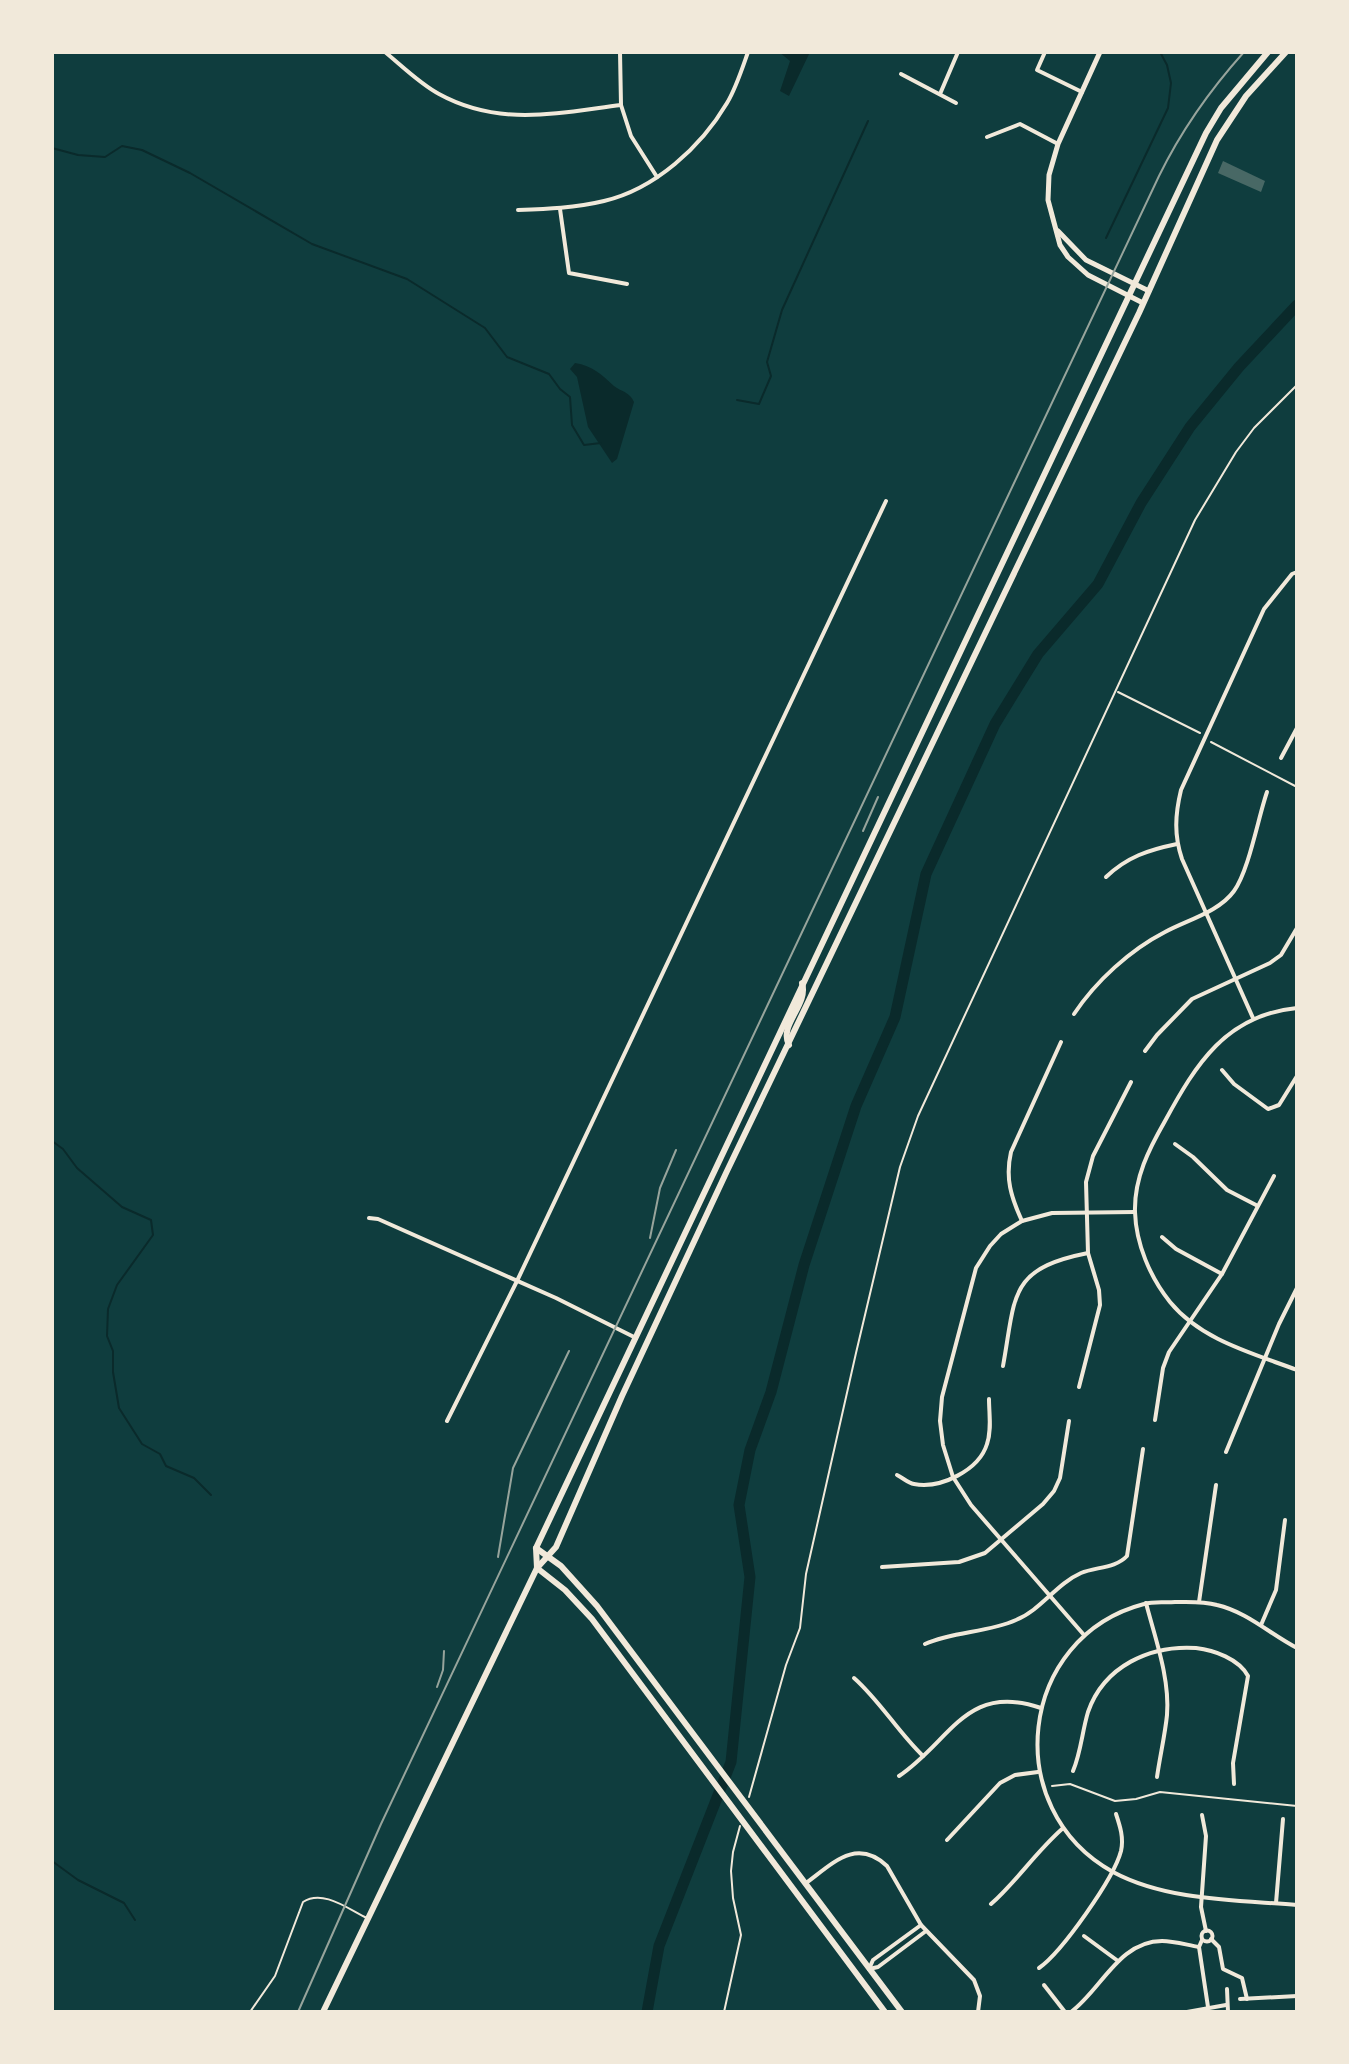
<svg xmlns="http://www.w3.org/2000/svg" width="1349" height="2064" font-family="Helvetica,sans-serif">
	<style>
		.water { fill: #0a2a2b }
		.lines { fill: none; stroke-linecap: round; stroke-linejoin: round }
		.stream { stroke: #0a2a2b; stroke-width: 2 }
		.river { stroke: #0a2a2b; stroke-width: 11 }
		.building { fill: #486865 }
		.path { stroke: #f1e9da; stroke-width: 2 }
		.service { stroke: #f1e9da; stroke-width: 2 }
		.minor { stroke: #f1e9da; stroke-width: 4 }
		.secondary { stroke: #f1e9da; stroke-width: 5 }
		.primary { stroke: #f1e9da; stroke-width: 6 }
		.rail { stroke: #97a49c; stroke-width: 2 }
	</style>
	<rect width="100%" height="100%" fill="#0f3d3e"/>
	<g class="water">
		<path d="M779 52H810L789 96 780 91 790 61Z"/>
		<path d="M575 363C593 366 601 374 614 386 622 392 630 392 634 402L617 459 612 463 588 427 577 377 570 369Z"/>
	</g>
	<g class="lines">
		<g class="stream">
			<path d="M52 148 78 155 105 157 122 146 142 150 190 173 312 244 407 279 485 328 507 357 549 374 560 389 570 397 572 425 584 445 601 443"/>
			<path d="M1106 238 1168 108 1171 83 1167 65 1160 52"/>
			<path d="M737 400 759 404 771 376 767 362 782 310 868 121"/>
			<path d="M52 1141 63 1149 77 1168 122 1207 151 1220 153 1235 117 1285 108 1309 107 1336 113 1351V1372L119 1408 142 1444 160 1454 166 1466 194 1478 211 1495"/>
			<path d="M52 1861 78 1880 124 1903 135 1920"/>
		</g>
		<path class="river" d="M647 2012 659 1946 731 1762 750 1577 739 1505 750 1450 771 1392 804 1265 856 1106 895 1017 926 874 995 724 1038 654 1098 584 1141 503 1190 427 1239 367 1297 305"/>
	</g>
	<path class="building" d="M1223 161 1265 181 1261 192 1218 173Z"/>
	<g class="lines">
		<g class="path">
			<path d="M1118 692 1200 733"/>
			<path d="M1211 742 1297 787"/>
			<path d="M1052 1786 1070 1784 1115 1801 1136 1799 1160 1792 1297 1806"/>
			<path d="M749 1797 786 1665 800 1628 806 1574 856 1353 900 1167 918 1116 1195 520 1236 452 1254 428 1297 385"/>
			<path d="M724 2012 741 1935 733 1898 731 1871 733 1852 740 1826"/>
		</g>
		<path class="service" d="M250 2012 275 1976 303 1902C323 1889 348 1909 367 1918"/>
		<g class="minor">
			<path d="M385 52C402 66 420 84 439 94 499 127 557 113 621 105"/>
			<path d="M620 52 621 105 631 136 657 177"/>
			<path d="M1045 52 1037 70 1082 92"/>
			<path d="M901 74 956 103"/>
			<path d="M940 94 958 52"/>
			<path d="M987 137 1020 124 1058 144"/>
			<path d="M560 209 569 273 627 284"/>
			<path d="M518 210C547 209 575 208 604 201 655 189 701 147 727 103 736 88 742 69 748 52"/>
			<path d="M1281 758 1297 728"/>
			<path d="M1106 877C1127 857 1148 850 1177 844"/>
			<path d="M1297 1008C1226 1015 1196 1064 1165 1121 1149 1149 1134 1178 1135 1212 1136 1244 1150 1277 1170 1302 1201 1340 1252 1353 1297 1370"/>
			<path d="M1074 1014C1096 981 1130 950 1165 932 1187 920 1219 912 1234 891 1249 870 1258 818 1267 792"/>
			<path d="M1253 1018 1182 859C1174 835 1175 815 1181 790L1264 609 1292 574 1297 572"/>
			<path d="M1145 1051 1157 1035 1192 999 1270 963 1281 955 1297 928"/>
			<path d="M1222 1070 1234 1084 1268 1109 1279 1105 1297 1076"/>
			<path d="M1175 1144 1193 1157 1227 1190 1256 1205"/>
			<path d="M369 1218 378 1219 556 1298 636 1338"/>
			<path d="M1022 1221C1011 1197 1005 1178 1011 1152L1061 1042"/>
			<path d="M1162 1237 1176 1249 1222 1274"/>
			<path d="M1003 1366C1016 1295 1008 1269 1088 1253"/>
			<path d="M1079 1387 1100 1305 1099 1290 1088 1253 1086 1182 1093 1156 1131 1082"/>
			<path d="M1155 1420 1163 1368 1169 1352 1222 1274 1274 1176"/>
			<path d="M447 1421 517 1281 886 501"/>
			<path d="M1226 1452 1279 1324 1297 1288"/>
			<path d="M897 1475C903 1478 908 1483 914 1484 941 1489 979 1470 987 1444 992 1429 989 1414 989 1399"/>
			<path d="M882 1567 959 1562 985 1553 1043 1504 1054 1491 1060 1478 1069 1421"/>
			<path d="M1199 1602 1216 1485"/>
			<path d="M1146 1603C1155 1638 1170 1678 1167 1715 1165 1735 1160 1756 1157 1777"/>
			<path d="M1261 1625 1276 1590 1285 1520"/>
			<path d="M1084 1635 971 1505 953 1477 943 1445 940 1421 942 1397 976 1268 990 1246 1001 1234 1022 1221 1052 1213 1135 1212"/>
			<path d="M925 1644C954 1631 987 1633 1016 1620 1041 1610 1056 1584 1081 1573 1096 1567 1116 1568 1127 1556L1143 1449"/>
			<path d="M1297 1648C1270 1634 1247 1612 1217 1605 1203 1601 1189 1602 1175 1602 1165 1603 1154 1601 1144 1604 1018 1637 999 1809 1113 1872 1167 1901 1237 1900 1297 1905"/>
			<path d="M854 1678C880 1701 898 1732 923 1756"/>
			<path d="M1073 1771C1081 1752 1082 1732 1088 1712 1104 1666 1150 1645 1196 1648 1214 1650 1239 1659 1248 1676L1233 1763 1234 1784"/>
			<path d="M899 1776C951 1741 966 1682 1041 1708"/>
			<path d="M1202 1815 1206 1836 1201 1907 1206 1931"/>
			<path d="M947 1840 1000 1783 1015 1775 1038 1772"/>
			<path d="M806 1883C832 1864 856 1837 887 1866L921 1925 974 1980 980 1996 978 2012"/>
			<path d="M1276 1903 1283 1819"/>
			<path d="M991 1904C1017 1881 1035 1853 1062 1829"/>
			<circle cx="1207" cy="1936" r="5.5"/>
			<path d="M1084 1936 1118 1961"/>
			<path d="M1211 1939 1219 1947 1223 1969 1242 1978 1247 1999"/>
			<path d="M1202 1940 1199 1947 1208 2007"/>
			<path d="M1039 1968C1062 1952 1114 1878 1121 1851 1124 1838 1120 1826 1116 1814"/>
			<path d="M869 1969 873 1960 921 1925"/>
			<path d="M869 1969 878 1967 926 1931"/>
			<path d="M1044 1985 1065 2012"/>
			<path d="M1227 1989 1228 2012"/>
			<path d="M1240 1999 1297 1996"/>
			<path d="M1071 2012C1101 1990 1119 1941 1162 1941 1174 1941 1187 1945 1199 1947"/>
			<path d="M1187 2012 1226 2005"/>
		</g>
		<g class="secondary">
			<path d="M1100 52 1058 144 1049 175 1048 200 1060 245 1068 257 1088 275 1143 303"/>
			<path d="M1058 231 1086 260 1149 291"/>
		</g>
		<g class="primary">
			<path d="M789 1045C778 1025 809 1005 802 983"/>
			<path d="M536 1548 561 1566 597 1606 902 2012"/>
			<path d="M537 1568 536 1548 1206 133 1221 108 1268 52"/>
			<path d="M537 1568 565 1590 592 1619 885 2012"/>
			<path d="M323 2012 537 1568 556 1547 622 1396 727 1171 1139 313 1217 140 1246 96 1286 52"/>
		</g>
		<g class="rail">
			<path d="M863 831 878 797"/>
			<path d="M650 1238 660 1188 676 1150"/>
			<path d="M498 1557 513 1468 569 1351"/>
			<path d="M437 1687 443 1670 444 1651"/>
			<path d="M298 2012 381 1824 1159 176C1182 129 1209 91 1244 52"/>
		</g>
	</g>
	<rect width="1349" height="2064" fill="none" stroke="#f1e9da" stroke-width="108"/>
</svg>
